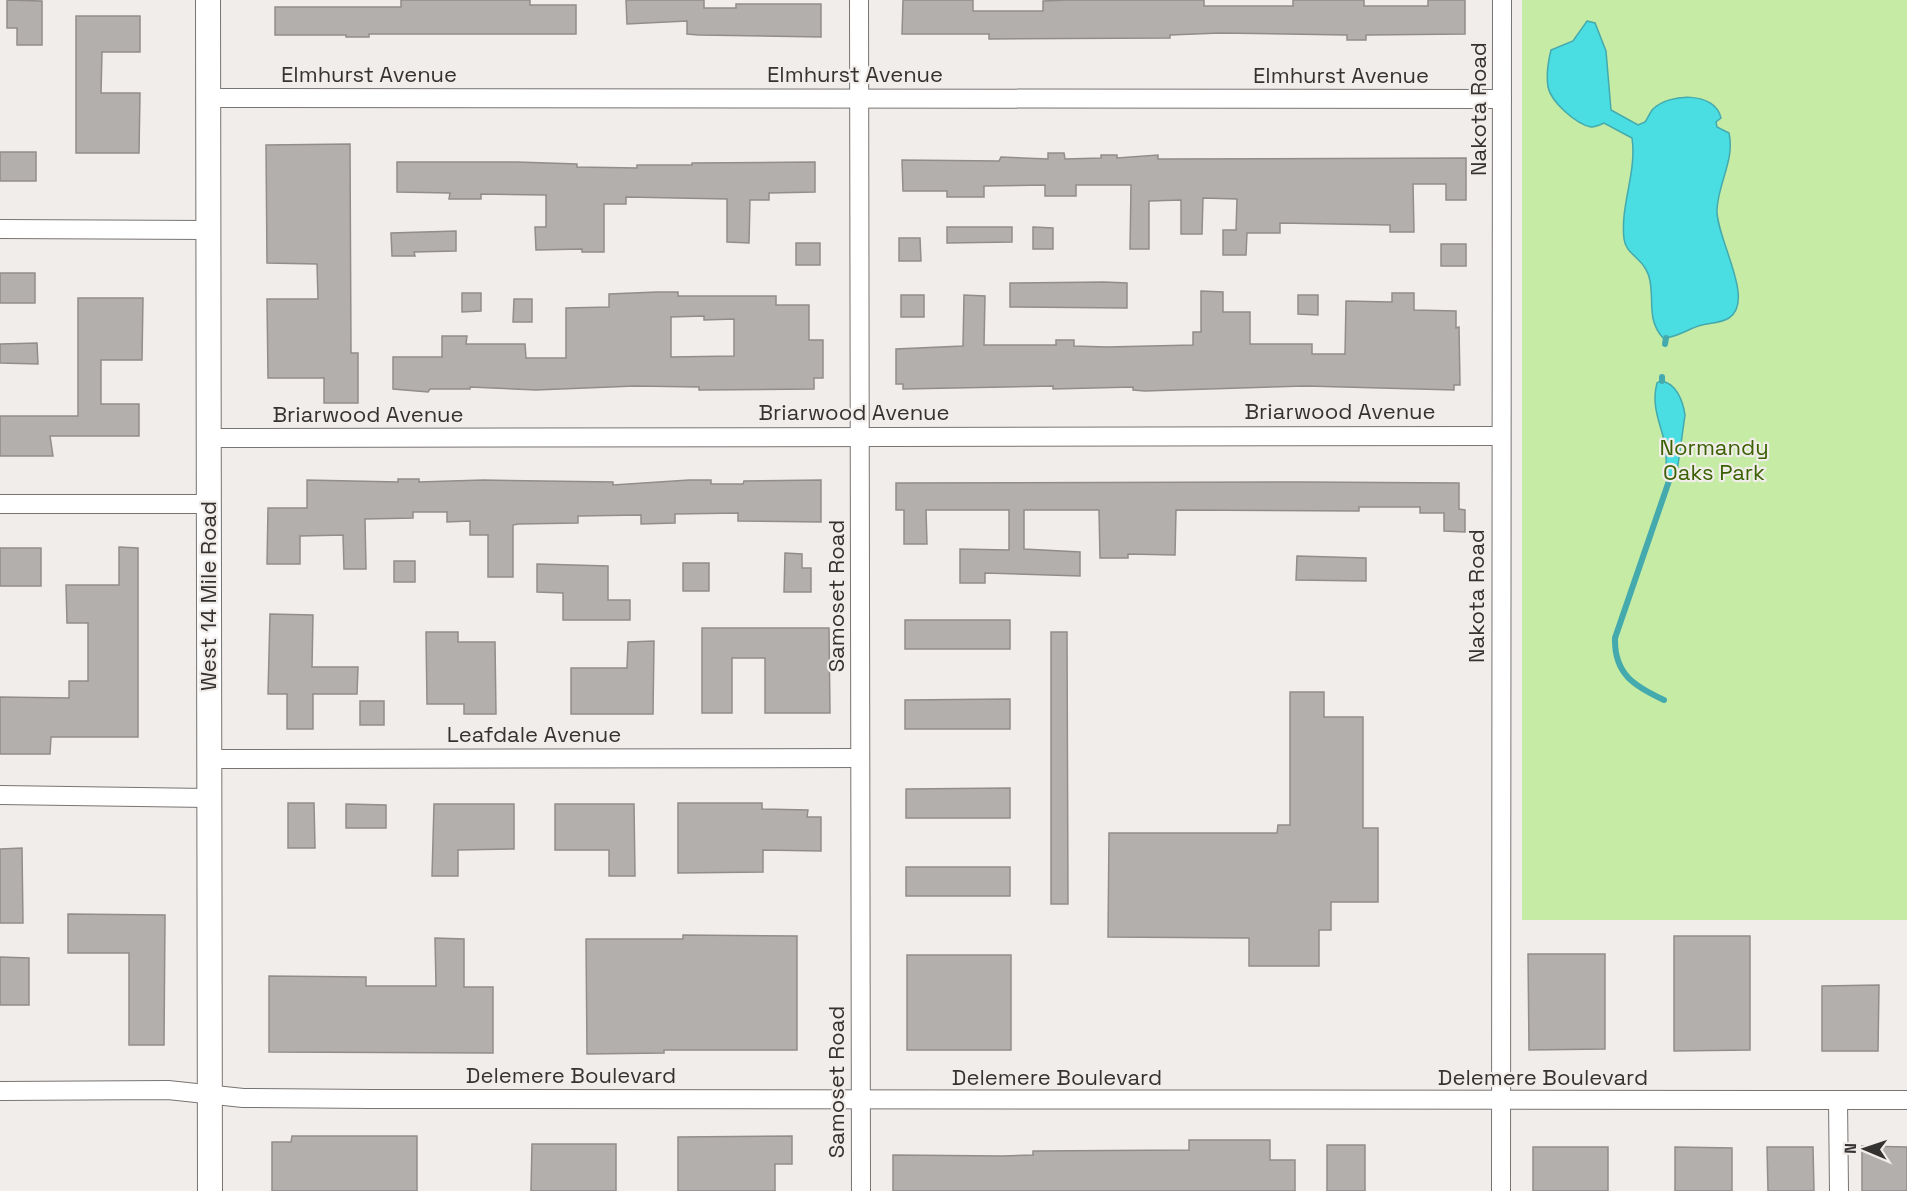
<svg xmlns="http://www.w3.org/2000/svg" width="1907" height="1191" font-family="'Space Grotesk',sans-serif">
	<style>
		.green { fill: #c5eba5 }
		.water { fill: #4adde2; stroke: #44aaad; stroke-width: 1.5 }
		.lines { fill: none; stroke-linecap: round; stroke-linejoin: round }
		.stream { stroke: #44aaad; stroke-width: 6 }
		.building { fill: #b3afad; stroke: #928d8c; stroke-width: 1.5; fill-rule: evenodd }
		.street-casing { stroke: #787472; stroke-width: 20 }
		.secondary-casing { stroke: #787472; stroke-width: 26 }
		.street { stroke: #fff; stroke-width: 18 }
		.secondary { stroke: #fff; stroke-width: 24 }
		.labels { text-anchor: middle; stroke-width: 4.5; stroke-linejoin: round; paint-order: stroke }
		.street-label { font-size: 22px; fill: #353332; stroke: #f1edeb }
		.park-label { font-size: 22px; fill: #3b6102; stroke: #f1edeb }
	</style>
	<rect width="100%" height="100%" fill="#f1edeb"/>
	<rect class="green" x="1522" y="0" width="385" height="920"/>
	<g class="water">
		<path d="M1587 21 1595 23 1606 51 1611 110 1638 125 1645 122C1648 118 1650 112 1653 109 1669 93 1715 91 1721 118L1716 122 1717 127 1729 133C1735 160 1718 183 1717 210 1716 238 1756 301 1729 318 1721 323 1711 323 1702 325 1689 328 1677 338 1663 338 1647 320 1654 303 1650 281 1646 258 1626 256 1624 239 1620 205 1637 173 1632 138L1604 123C1600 125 1596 127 1591 127 1576 124 1551 102 1548 87 1546 74 1548 62 1551 50L1573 41Z"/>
		<path d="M1660 381C1676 382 1683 401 1685 415L1676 479 1666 477C1666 467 1667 454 1665 444 1660 422 1651 406 1657 383Z"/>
	</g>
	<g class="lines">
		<g class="stream">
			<path d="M1665 344 1666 338"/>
			<path d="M1662 381V377"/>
			<path d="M1664 700C1634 686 1614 674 1615 638L1670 478"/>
		</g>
	</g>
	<g class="building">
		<path d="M7 0 42 1V45H17V28H7Z"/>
		<path d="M401 0H530V5H576V34H369V37H346V35H275V7H401Z"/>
		<path d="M626 0H704V8H736V4H821V37L699 35 687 34V21L627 24Z"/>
		<path d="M903 0H973V11H1043V1L1066 0H1204V6H1293V0H1364V6H1428V0H1465V34L1366 35V40H1347V35L1220 33 1170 35V38L989 39V34H902Z"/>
		<path d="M76 16H140V52H102L101 93H140L139 153H76Z"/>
		<path d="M350 144 351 353H358V403H324V378H268L267 299H318L317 264 267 263 266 145Z"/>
		<rect x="0" y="152" width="36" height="29"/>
		<path d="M1048 153H1064L1065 159 1101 158V155H1117V158L1158 155V159L1466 158V200H1446V184H1413L1414 232H1390V225L1280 223V233H1247L1246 255H1223V230H1236L1237 199 1203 198 1202 234H1181V200L1149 201V249H1130L1131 185H1076V196H1045V185L984 186V197H947V191H903L902 160 999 161 1001 157 1048 159Z"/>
		<path d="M397 162H517L577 164V167L637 168V165H692V163L815 162V192L769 193V200H750L749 243 727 242V199L626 197V204H604V252H582V249L536 250 535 227H546V195L481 194V199H449L450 193 397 192Z"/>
		<path d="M947 227H1012V242L947 243Z"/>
		<path d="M1033 227 1053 228V249H1033Z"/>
		<path d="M456 231V251L414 252 415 256H392L391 233Z"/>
		<path d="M899 238H920L921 261H899Z"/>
		<rect x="796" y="243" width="24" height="22"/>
		<rect x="1441" y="244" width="25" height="22"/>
		<rect x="0" y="273" width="35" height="30"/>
		<path d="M1104 282 1127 283V308L1010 307V283Z"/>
		<path d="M1201 291 1223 292V312H1250V344H1312V354H1345L1346 301 1392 302V293H1414V310L1456 311V328L1459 327 1460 385H1454V390L1306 386 1145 391 1133 390V387L1053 389V386L903 389V384H896V349L963 346 964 295 985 296 984 345H1056V340H1074V346L1107 347 1193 345V332H1201Z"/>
		<path d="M657 292H678V296H776V305H809V340H823V378H814V389L699 390V387L635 386 536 390 470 387V389H430L428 392 393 389V357H442V336H467L466 344H525L526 358H566V308L609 307V294ZM704 316V320L734 319V356L671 357V317Z"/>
		<path d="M462 293H481V311L462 312Z"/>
		<rect x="901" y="295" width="23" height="22"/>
		<path d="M1298 295H1318V315L1298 314Z"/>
		<path d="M78 298H143L142 360H101V404H139V436H50L53 456H0V416H78Z"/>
		<path d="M514 299H532V322H513Z"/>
		<path d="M37 343 38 364 0 363V344Z"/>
		<path d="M398 479H419V482L483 480 613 482V485L689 480H711V484H743L744 481 821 480V522L738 521V513L675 514V523L641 524V515L578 516V523L518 524 513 525V577H488V535H470V521L447 522V512H413V518L365 519 366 569H344L343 535 300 536V564H267L268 508H307V480L398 482Z"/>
		<path d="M1304 482 1459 483V509L1465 510V532L1444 531V513H1420V507H1359V511L1176 510 1175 555 1128 554V558H1100L1099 510H1024V549L1080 552V576L985 573V583H960V549L1009 550V510H926L927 544H904V510H896V483Z"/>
		<path d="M119 547 138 548V737H51L50 754H0V697L69 698V681H88V623H67L66 585H119Z"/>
		<rect x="0" y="548" width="41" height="38"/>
		<path d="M785 553 802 554V568H811V592H784Z"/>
		<path d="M1297 556 1366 558V581L1296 580Z"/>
		<rect x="394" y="561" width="21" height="21"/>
		<rect x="683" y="563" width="26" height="28"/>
		<path d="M537 564 608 566V600H630V620H563V593L537 592Z"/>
		<path d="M270 614 313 615 312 667H358L357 694H313V729H287V694H268Z"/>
		<rect x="905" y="620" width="105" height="29"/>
		<path d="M702 628H829L830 713H765V658H732V713H702Z"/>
		<path d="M426 632H458V642H495L496 714H464V704H427Z"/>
		<path d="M1051 632H1067L1068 904H1051Z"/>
		<path d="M654 641 653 714H571V668H627L628 642Z"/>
		<path d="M1290 692H1324V717H1363V828H1378V902H1331V930H1319V966H1249V938L1108 937 1109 833H1277L1278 825H1290Z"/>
		<path d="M1010 699V729H905V700Z"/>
		<rect x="360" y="701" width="24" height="24"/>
		<path d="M1010 788V818H906V789Z"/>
		<path d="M288 803H314L315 848H288Z"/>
		<path d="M678 803H762V809L808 810 807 817H821V851L763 850V872L678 873Z"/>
		<path d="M346 804 386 805V828H346Z"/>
		<path d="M434 804H514V849L458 850V876H432Z"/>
		<path d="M555 804H634L635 876H609V850H555Z"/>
		<path d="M22 848 23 923H0V849Z"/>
		<rect x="906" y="867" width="104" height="29"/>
		<path d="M68 914 165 915 164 1045H129V953H68Z"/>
		<path d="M683 935 797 936V1050H664V1053L587 1054 586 939H683Z"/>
		<path d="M1674 936H1750V1050L1674 1051Z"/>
		<path d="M435 938 464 939V987H493V1053L269 1052V976L366 977V986H436Z"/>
		<path d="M1528 954H1605V1049L1529 1050Z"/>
		<rect x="907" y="955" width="104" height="95"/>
		<path d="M0 957 29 958V1005H0Z"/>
		<path d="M1879 985 1878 1051H1822V986Z"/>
		<path d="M292 1136H417V1191H272V1142H291Z"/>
		<path d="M792 1136V1164H775V1191H678V1137Z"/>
		<path d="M1189 1140H1270V1160H1295V1191H893V1155L1003 1156 1033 1155V1151L1189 1150Z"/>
		<path d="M532 1144H616V1191H531Z"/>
		<rect x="1327" y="1145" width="38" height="46"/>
		<path d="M1862 1146 1907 1147V1191H1862Z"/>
		<rect x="1533" y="1147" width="75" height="44"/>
		<path d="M1675 1147 1732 1148V1191H1675Z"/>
		<path d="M1767 1147H1813L1814 1191H1768Z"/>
	</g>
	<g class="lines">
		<g class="street-casing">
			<g id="street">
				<path d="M859 0 861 1191"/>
				<path d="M208 98 1502 99"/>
				<path d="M0 229 208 230"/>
				<path d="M207 438 1500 436"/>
				<path d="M0 504H207"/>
				<path d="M208 759 860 758"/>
				<path d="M0 795 208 798"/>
				<path d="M0 1091 168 1090 243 1098 371 1099 1907 1100"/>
				<path d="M1838 1100 1839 1191"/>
				<path d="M1501 1191 1502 0"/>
			</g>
		</g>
		<g class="secondary-casing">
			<path id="secondary" d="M208 0 210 1191"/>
		</g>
		<use href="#street" class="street"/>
		<use href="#secondary" class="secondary"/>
	</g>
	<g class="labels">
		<g class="street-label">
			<text x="369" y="82">Elmhurst Avenue</text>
			<text x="855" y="82">Elmhurst Avenue</text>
			<text x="1341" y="83">Elmhurst Avenue</text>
			<text transform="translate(1478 109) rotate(-90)" y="8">Nakota Road</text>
			<text x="1340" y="419">Briarwood Avenue</text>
			<text x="854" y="420">Briarwood Avenue</text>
			<text x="368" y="422">Briarwood Avenue</text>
			<text transform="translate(208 596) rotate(-90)" y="8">West 14 Mile Road</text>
			<text transform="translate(836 596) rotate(-90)" y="8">Samoset Road</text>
			<text transform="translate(1476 596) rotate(-90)" y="8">Nakota Road</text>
			<text x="534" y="742">Leafdale Avenue</text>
			<text x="571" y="1083">Delemere Boulevard</text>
			<text x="1057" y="1085">Delemere Boulevard</text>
			<text x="1543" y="1085">Delemere Boulevard</text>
			<text transform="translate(836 1082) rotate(-90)" y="8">Samoset Road</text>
		</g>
		<g class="park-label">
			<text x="1714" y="455">Normandy<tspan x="1714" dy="25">Oaks Park</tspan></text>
		</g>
	</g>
	<g transform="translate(1865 1149) rotate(272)" stroke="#f1edeb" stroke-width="4.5" paint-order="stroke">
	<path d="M0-4.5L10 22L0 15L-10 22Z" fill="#353332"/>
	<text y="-9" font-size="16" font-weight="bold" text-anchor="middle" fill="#353332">N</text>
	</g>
</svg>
